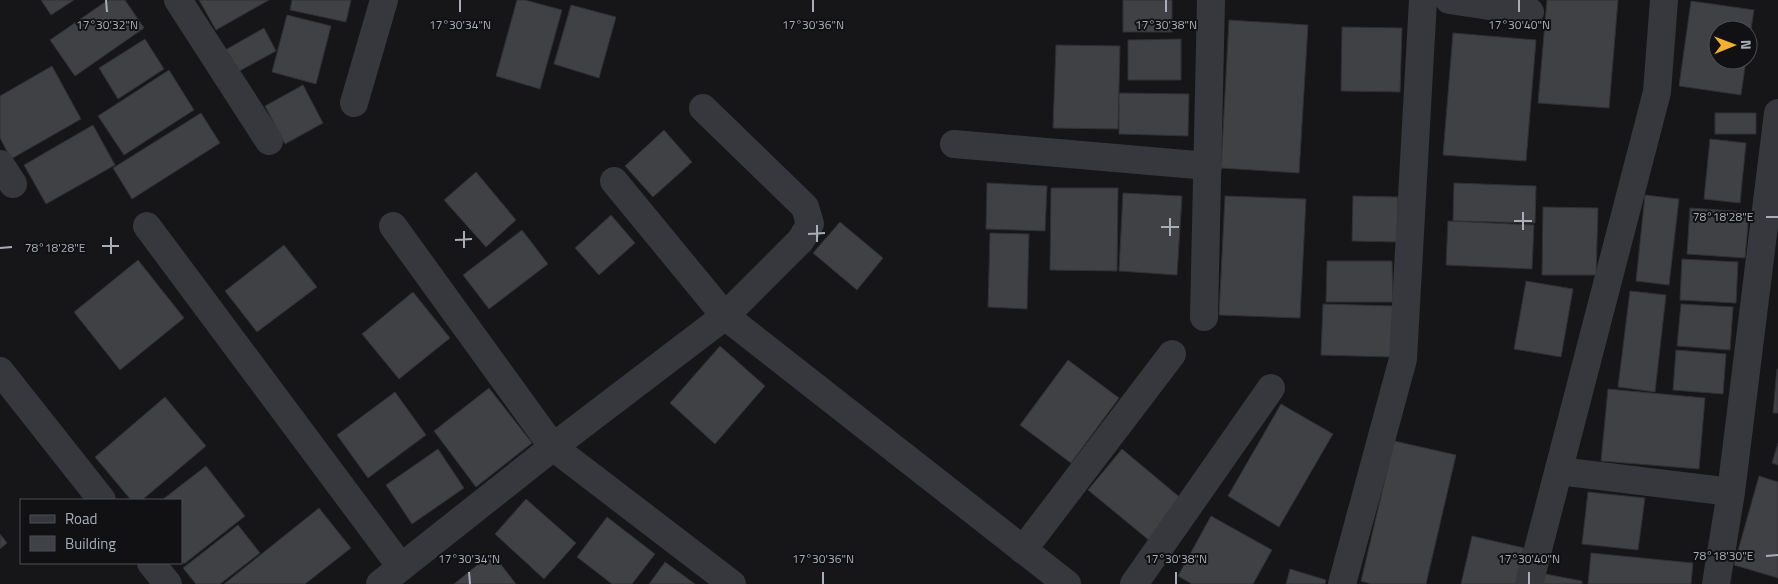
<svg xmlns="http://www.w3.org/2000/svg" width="1778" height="584" font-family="'Titillium Web',sans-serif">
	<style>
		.building { fill: #404145; stroke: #303034 }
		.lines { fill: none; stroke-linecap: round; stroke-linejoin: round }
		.minor { stroke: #37383d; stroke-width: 28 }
		.ticks { fill: none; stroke: #a8adb8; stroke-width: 2 }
		.ticks-label { font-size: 12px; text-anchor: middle; fill: #a8adb8; stroke: #111113; stroke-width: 4; stroke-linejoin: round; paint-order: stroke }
	</style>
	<rect width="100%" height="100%" fill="#161618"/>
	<g class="building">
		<path d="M41 0H74L51 15Z"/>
		<path d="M108 0H125L144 28 75 76 50 40Z"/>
		<path d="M199 0H269L216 30Z"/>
		<path d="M292 0H351L346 22 290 10Z"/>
		<path d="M517 0H525L562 10 540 89 496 76Z"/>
		<rect x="1123" y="0" width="49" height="32"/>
		<path d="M1547 0H1618L1609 108 1538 103Z"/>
		<path d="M1691 1 1754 10 1748 48V30H1718V60H1746L1741 95 1679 86Z"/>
		<path d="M571 5 616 17 599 78 554 64Z"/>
		<path d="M287 15 331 26 316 84 272 72Z"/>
		<path d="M1229 20 1308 25 1299 173 1221 168Z"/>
		<path d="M1342 27 1402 28 1400 92 1341 91Z"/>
		<path d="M264 28 276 51 232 75 220 53Z"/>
		<path d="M1453 33 1536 40 1526 161 1443 155Z"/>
		<path d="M145 39 164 69 118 99 99 68Z"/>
		<path d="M1181 39V80H1128V40Z"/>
		<path d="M1056 45 1120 46 1118 129 1053 128Z"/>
		<path d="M52 66 81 119 11 159 0 138V96Z"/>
		<path d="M169 70 194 110 124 155 98 116Z"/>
		<path d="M303 85 323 123 285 144 265 106Z"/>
		<path d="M1119 93 1189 94 1188 136 1119 134Z"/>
		<path d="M201 113 220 143 132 199 113 168Z"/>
		<rect x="1715" y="113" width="41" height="21"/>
		<path d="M93 125 115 165 46 204 24 165Z"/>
		<path d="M664 130 692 162 653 197 625 166Z"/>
		<path d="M1710 139 1746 143 1740 203 1704 199Z"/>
		<path d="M476 172 516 220 486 247 444 200Z"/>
		<path d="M987 183 1047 186 1045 231 986 229Z"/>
		<path d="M1454 183 1536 186 1535 223 1453 221Z"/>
		<path d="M1051 188H1118L1117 271 1050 270Z"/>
		<path d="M1123 193 1182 196 1177 275 1119 271Z"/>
		<path d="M1645 195 1679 199 1669 285 1636 281Z"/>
		<path d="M1225 196 1306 199 1300 318 1219 315Z"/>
		<path d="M1353 196 1398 197 1397 242 1352 241Z"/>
		<path d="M1543 207 1598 208 1596 275H1542Z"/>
		<path d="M1690 208 1749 212 1745 258 1687 254Z"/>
		<path d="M611 215 635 243 599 275 575 248Z"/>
		<path d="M1448 221 1534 225 1532 269 1446 265Z"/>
		<path d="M840 222 883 258 857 290 813 253Z"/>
		<path d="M522 230 548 264 489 309 463 275Z"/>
		<path d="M990 233 1029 234 1027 309 988 307Z"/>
		<path d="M284 245 317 287 257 332 225 291Z"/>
		<path d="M1682 259 1738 262 1736 303 1680 300Z"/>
		<path d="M138 260 184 318 120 370 74 312Z"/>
		<path d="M1327 261H1392L1393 302H1326Z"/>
		<path d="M1526 281 1573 289 1561 357 1514 349Z"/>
		<path d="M1630 291 1666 295 1655 392 1618 387Z"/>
		<path d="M413 292 450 338 399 379 362 334Z"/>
		<path d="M1323 304 1393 306 1391 357 1321 355Z"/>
		<path d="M1681 304 1733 307 1730 350 1677 346Z"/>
		<path d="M720 346 765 386 715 444 670 403Z"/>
		<path d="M1676 350 1726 354 1723 394 1673 390Z"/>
		<path d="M1068 360 1119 398 1071 463 1020 425Z"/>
		<path d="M1777 369H1778V413H1773Z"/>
		<path d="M489 388 532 443 476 487 434 431Z"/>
		<path d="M1608 389 1705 398 1699 469 1601 461Z"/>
		<path d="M395 392 426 435 368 478 337 435Z"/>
		<path d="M165 397 206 446 142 500H131L95 457Z"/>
		<path d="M1281 404 1333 434 1279 527 1228 496Z"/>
		<path d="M1394 441 1456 455 1426 584H1371L1361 581Z"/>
		<path d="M1778 443V465L1772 463Z"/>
		<path d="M438 449 464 488 412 524 386 485Z"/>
		<path d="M1122 449 1183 500 1150 541 1088 490Z"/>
		<path d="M206 466 245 516 184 564 181 560V500H162Z"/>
		<path d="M1759 476 1778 482V578L1734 565Z"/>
		<path d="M1588 492 1645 498 1638 550 1582 544Z"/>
		<path d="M526 499 576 543 544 579 495 534Z"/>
		<path d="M319 508 351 548 305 584H224Z"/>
		<path d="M1211 516 1272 550 1253 584H1192L1178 576Z"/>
		<path d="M607 517 655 554 632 584H612L577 557Z"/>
		<path d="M238 525 260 553 220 584H196L183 568Z"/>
		<path d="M0 534 7 543 0 549Z"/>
		<path d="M1472 536 1524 548 1516 584H1461Z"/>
		<path d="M492 553 516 584H454Z"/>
		<path d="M1591 553 1693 563 1691 584H1588Z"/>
		<path d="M665 562 695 584H649Z"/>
		<path d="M1290 569 1326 580 1325 584H1286Z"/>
		<path d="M1540 573 1582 581V584H1538Z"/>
	</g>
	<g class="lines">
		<g class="minor">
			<path d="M178 0 269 141"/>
			<path d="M1449 0 1530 12"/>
			<path d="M354 103 384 0"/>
			<path d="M954 144 1208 166"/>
			<path d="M0 164 13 184"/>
			<path d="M614 181 725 316 1067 584"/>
			<path d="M147 226 401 567"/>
			<path d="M393 226 553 447 732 584"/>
			<path d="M1204 317 1211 0"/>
			<path d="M0 371 102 500"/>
			<path d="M1559 471 1731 492"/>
			<path d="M1023 550 1172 354"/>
			<path d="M151 563 168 584"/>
			<path d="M380 584 553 447 725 316 801 240 810 224 805 207 703 108"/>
			<path d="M1134 584 1271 388"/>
			<path d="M1342 584 1403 359 1423 0"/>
			<path d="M1529 584 1657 92 1664 0"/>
			<path d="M1716 584 1731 492 1778 113"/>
		</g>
	</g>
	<path class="ticks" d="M106 0 107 12M460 0V12M813 0V12M1166 0V12M1519 0V12M1523 212V230M1766 217H1778M1170 218V236M1514 221H1532M817 225V242M1161 227H1179M464 231V248M808 234 825 233M111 237V254M455 240 472 239M102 246H119M0 248 12 247M1766 556 1778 555M469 572 470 584M823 572V584M1176 572V584M1529 572V584"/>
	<g class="ticks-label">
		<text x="107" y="29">17°30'32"N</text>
		<text x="460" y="29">17°30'34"N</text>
		<text x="813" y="29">17°30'36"N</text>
		<text x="1166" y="29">17°30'38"N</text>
		<text x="1519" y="29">17°30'40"N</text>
		<text x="1723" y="221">78°18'28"E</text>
		<text x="55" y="252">78°18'28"E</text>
		<text x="1723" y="560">78°18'30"E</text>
		<text x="469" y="563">17°30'34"N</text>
		<text x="823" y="563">17°30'36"N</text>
		<text x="1176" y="563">17°30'38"N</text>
		<text x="1529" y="563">17°30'40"N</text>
	</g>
	<rect x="20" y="499" width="162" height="65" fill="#111113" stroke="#4d4f55"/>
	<rect x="30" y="515" width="25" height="8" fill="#37383d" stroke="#4d4f55"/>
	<text x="65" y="524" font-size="15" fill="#a8adb8">Road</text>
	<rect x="30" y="536" width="25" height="15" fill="#404145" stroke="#4d4f55"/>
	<text x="65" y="549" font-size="15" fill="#a8adb8">Building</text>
	<g transform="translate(1733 45) rotate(89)"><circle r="24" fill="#111113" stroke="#4d4f55"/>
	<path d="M0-4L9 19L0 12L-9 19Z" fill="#f2b134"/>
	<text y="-8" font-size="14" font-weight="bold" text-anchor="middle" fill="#a8adb8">N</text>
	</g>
</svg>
